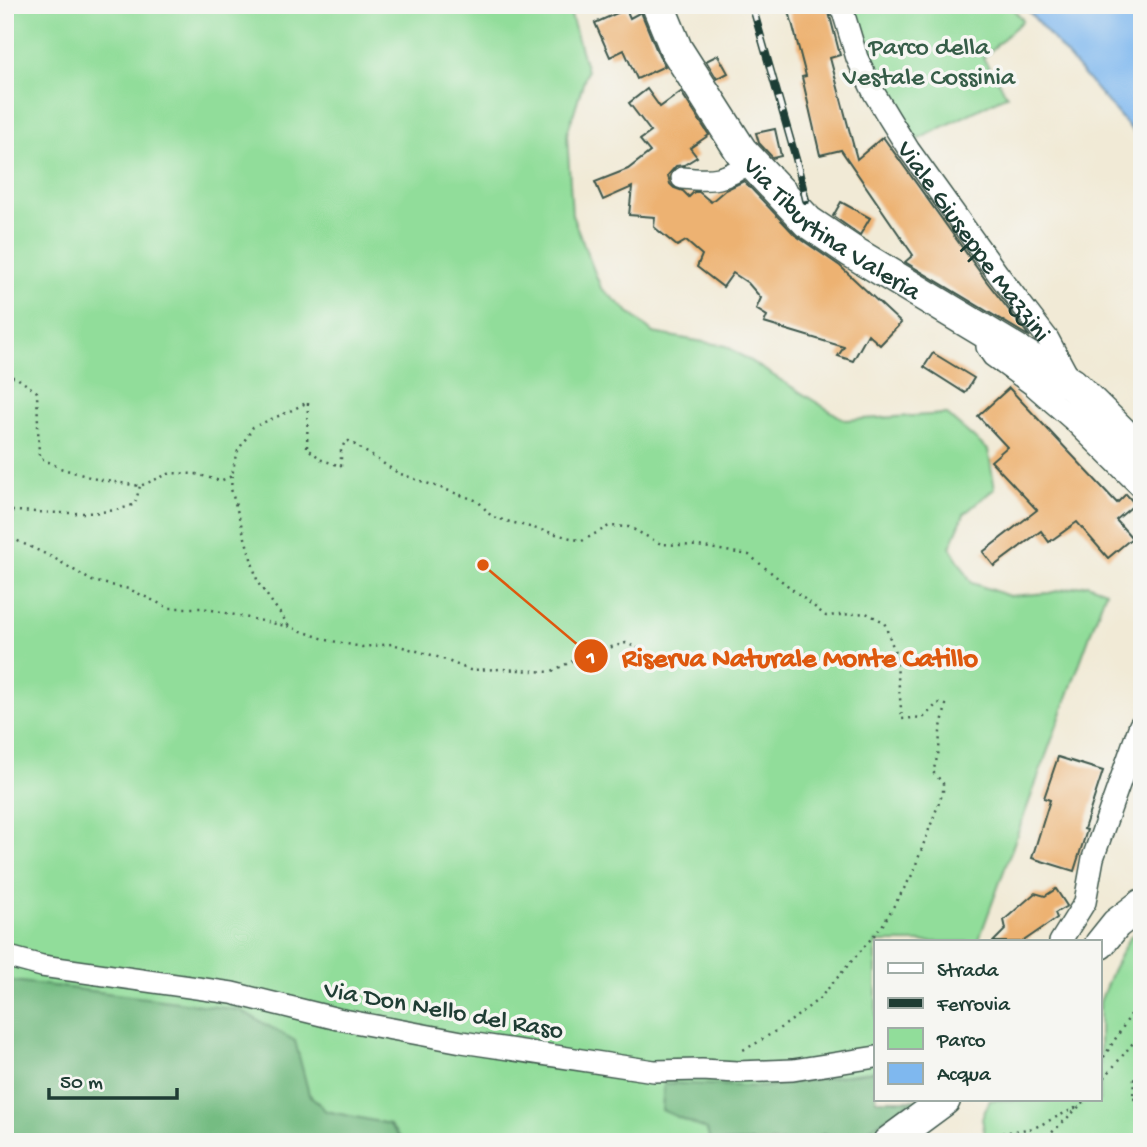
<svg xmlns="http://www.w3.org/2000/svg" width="1147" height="1147" font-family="'Gochi Hand',sans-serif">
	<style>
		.green { fill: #91dd9a; stroke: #588d67; stroke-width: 2 }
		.forest { fill: #74bc82; stroke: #4a7c5b; stroke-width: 2 }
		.water { fill: #7fb8ef; stroke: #4f7a92; stroke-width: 2 }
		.building { fill: #edb272 }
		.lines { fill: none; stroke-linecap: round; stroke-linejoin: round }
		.street-casing { stroke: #3e574c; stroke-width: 24 }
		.secondary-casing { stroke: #3e574c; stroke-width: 33 }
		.primary-casing { stroke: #3e574c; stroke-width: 35 }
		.path { stroke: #3e574c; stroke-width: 2.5; stroke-dasharray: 2 5; stroke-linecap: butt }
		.street { stroke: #fff; stroke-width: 21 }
		.secondary { stroke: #fff; stroke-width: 30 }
		.primary { stroke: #fff; stroke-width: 32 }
		.rail-casing { stroke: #1f3d34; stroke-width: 8 }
		.rail { stroke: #f6f6f2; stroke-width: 5; stroke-dasharray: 16; stroke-linecap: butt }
		.labels { text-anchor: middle; stroke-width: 7; stroke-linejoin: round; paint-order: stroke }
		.park-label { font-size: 26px; fill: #365d48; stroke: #f6f6f2 }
		.street-label { font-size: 26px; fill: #1f3d34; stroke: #f6f6f2 }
		.leader { fill: none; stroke: #de580e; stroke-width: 2.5 }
		.callout-dot { fill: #de580e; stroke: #f6f6f2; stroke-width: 2.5 }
		.mark-label { font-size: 21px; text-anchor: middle; font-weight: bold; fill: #fff }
		.callout-label { font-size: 28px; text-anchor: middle; font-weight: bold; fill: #de580e; stroke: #f6f6f2; stroke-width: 7; stroke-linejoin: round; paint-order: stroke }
	</style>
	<rect width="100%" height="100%" fill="#f6f6f2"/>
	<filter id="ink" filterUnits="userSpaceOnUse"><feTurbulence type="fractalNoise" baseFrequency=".0143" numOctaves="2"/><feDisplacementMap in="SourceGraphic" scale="14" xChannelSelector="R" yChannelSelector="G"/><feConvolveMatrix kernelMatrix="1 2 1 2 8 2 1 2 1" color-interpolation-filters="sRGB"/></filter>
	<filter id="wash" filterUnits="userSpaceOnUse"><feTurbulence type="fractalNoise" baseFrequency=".00686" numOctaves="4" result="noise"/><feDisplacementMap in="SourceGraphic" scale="28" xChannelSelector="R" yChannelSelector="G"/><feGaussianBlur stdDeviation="1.57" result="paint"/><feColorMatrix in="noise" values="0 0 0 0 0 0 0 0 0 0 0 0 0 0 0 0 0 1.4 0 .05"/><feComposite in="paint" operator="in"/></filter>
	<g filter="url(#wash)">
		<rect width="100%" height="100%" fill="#f1ead6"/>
		<g class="green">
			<path d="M5 5H568L587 71 567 134 572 215 601 288 653 333 726 346 845 420 946 414 988 450 995 488 964 514 950 547 972 583 1009 596 1049 593 1087 584 1106 591 978 942H876V1100H923L869 1142H5Z"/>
			<path d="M852 5H1009L1023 20 983 58 1007 95 915 141C888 100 859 55 852 5Z"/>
			<path d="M1142 928V1142H986L982 1118 990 1100H1100V1002L1112 971 1129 938Z"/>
		</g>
		<g class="forest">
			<path d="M5 980 240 1010 295 1041 309 1094 326 1111 389 1124 404 1142H5Z"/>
			<path d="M876 1071V1100H913L854 1139 823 1134 811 1142H710L707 1130 662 1110 664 1083 762 1087Z"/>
		</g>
		<path class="water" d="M1023 5H1142V142Z"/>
		<g id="blocks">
			<g class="building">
				<path d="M812 5H827L840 55 830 58 857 159 883 137 987 282 1030 337 905 262 913 255 841 150 820 155 802 77 806 76 789 11Z"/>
				<path d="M626 9 630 18 641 12 659 56 665 66 637 79 624 50 610 57 595 23Z"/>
				<path d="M718 55 728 73 717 79 706 61Z"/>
				<path d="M647 89 660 107 681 92 709 135 690 148 697 157 684 165 676 166 668 175 670 184 674 188 683 191 689 197 694 192H699L711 202 725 190 744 181 795 235 840 266 901 323 880 345 868 334 853 361 838 356 844 347 764 323 767 316 756 309 761 298 748 283 733 273 723 287 697 267 702 255 686 241 677 246 654 227 655 217 629 215 632 187 603 200 595 182 628 169 650 152 640 140 651 132 629 103Z"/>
				<path d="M775 129 781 156 773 158 759 143 756 133Z"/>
				<path d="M841 202 870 218 860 235 833 216Z"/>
				<path d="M933 353 974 378 965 393 924 367Z"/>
				<path d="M1009 388 1117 503 1126 494 1135 504 1116 520 1132 538 1108 558 1077 522 1049 542 1041 531 994 566 983 552 1037 510 991 461 1007 447 978 416Z"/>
				<path d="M1058 757 1103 771 1084 829 1087 830 1074 871 1032 858 1050 800 1044 798Z"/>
				<path d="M1056 889 1067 906 1055 913 1057 918 1022 942H993L1006 929 1004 920 1035 893 1045 896Z"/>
			</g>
		</g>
	</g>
	<g filter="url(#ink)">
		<use href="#blocks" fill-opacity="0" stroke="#3e574c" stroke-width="2"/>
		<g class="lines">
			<g class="street-casing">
				<g id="street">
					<path id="s1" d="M841 5 857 58 874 93 889 118 909 150 998 274 1048 339 1070 380"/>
					<path d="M682 178C713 181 725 181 751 161"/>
					<path d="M989 333 987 347 993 356 1033 385 1072 419 1142 488"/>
					<path d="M1060 942 1085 902 1093 858 1140 725"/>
					<path d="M5 956 42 966 232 993 338 1019 462 1042 654 1071 702 1070 737 1072 793 1070 876 1057"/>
				</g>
			</g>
			<g class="secondary-casing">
				<g id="secondary">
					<path d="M1100 944 1116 924 1142 904"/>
					<path d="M888 1142 945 1100"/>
				</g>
			</g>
			<g class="primary-casing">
				<g id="primary">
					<path id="s2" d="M658 5 676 49 741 151 808 222 851 251 1072 384 1142 453"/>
				</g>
			</g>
			<g class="path">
				<path d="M5 375 17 378 37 392 39 457 60 468 96 479 140 486 171 473 196 474 220 481 232 476 236 454 253 427 290 411 308 402 307 448 322 460 341 466V450L345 442 349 441 398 473 478 501 492 517 582 541 609 526 629 527 661 544 698 546 749 555 826 616 866 613 884 622 896 655 902 719 924 717 938 703 946 705 940 732 939 751 933 772 943 783V792L912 875 882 926 819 999 788 1023 755 1044 739 1052"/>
				<path d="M232 476 231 489 258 583 290 627"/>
				<path d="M5 511C44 511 101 519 135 504L140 486"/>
				<path d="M5 535 54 558 92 581 129 589 169 608H203L290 627 327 640 362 647 392 644 435 656 470 670 502 669 550 672 587 654 626 643 649 653"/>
				<path d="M1100 1063 1142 997"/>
				<path d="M1142 1067 1134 1077 1133 1099 1142 1098"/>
				<path d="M1100 1083 1142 1032"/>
				<path d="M1002 1133 1034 1128 1075 1108V1100"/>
				<path d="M1042 1142 1086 1100"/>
			</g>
			<use href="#street" class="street"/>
			<use href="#secondary" class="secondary"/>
			<use href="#primary" class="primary"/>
			<g class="rail-casing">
				<path id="rail" d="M752 5 796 159 806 200"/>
			</g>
			<use href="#rail" class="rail"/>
		</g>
	</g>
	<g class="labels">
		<g class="park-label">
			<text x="929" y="54">Parco della<tspan x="929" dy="30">Vestale Cossinia</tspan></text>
		</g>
		<g class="street-label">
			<text dy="9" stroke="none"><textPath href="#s2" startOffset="289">Via Tiburtina Valeria</textPath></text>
			<text dy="9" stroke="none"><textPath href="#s1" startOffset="273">Viale Giuseppe Mazzini</textPath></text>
			<text transform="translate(444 1008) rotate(10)" y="9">Via Don Nello del Raso</text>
		</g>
	</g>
	<path class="leader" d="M483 565L591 656"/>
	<g class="callout-dot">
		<circle cx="483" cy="565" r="7"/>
		<circle cx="591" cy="656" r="18"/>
	</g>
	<g class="mark-label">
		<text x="591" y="663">1</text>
	</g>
	<g class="callout-label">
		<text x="800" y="666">Riserva Naturale Monte Catillo</text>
	</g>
	<rect width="1147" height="1147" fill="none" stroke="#f6f6f2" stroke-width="28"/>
	<rect x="874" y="940" width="228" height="161" fill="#f6f6f2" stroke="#a0aca6" stroke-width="2"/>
	<rect x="888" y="963" width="35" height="10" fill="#ffffff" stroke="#a0aca6" stroke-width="2"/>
	<text x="937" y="976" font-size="21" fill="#1f3d34">Strada</text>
	<rect x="888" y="998" width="35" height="10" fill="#1f3d34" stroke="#a0aca6" stroke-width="2"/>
	<text x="937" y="1010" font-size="21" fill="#1f3d34">Ferrovia</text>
	<rect x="888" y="1028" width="35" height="21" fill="#91dd9a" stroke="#a0aca6" stroke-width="2"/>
	<text x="937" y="1046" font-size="21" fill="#1f3d34">Parco</text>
	<rect x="888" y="1063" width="35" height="21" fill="#7fb8ef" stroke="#a0aca6" stroke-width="2"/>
	<text x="937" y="1080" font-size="21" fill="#1f3d34">Acqua</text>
	<path d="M49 1088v10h128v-10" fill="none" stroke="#1f3d34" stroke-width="3.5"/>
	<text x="60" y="1088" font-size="21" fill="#1f3d34" stroke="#f6f6f2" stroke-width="5" paint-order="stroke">50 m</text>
</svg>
